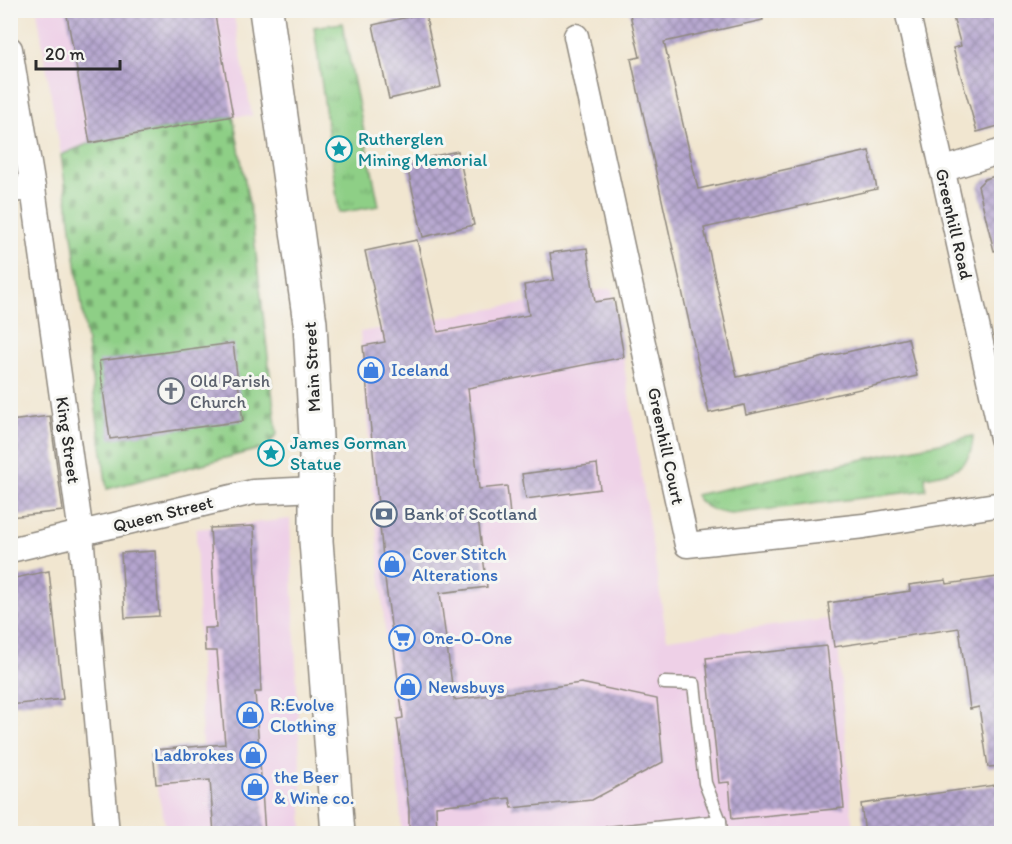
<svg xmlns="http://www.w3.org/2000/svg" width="1012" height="844" font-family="Itim,sans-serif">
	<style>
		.built { fill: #eed0e7 }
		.grass { fill: url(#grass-tufts); stroke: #5c7d58; stroke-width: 1.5 }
		.cemetery { fill: url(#cemetery-stones); stroke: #5c7d58; stroke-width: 1.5 }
		.building { fill: url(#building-cross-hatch) }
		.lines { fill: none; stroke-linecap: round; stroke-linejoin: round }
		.service-casing { stroke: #8e887e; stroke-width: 15 }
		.minor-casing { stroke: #8e887e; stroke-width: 27 }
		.secondary-casing { stroke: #8e887e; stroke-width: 36 }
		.service { stroke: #fff; stroke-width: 12 }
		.minor { stroke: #fff; stroke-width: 24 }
		.secondary { stroke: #fff; stroke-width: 33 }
		.labels { text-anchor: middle; stroke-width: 6; stroke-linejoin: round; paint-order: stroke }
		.culture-label { font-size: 18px; fill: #0d838f; stroke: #f6f6f2; text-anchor: start }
		.street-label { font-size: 18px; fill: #2b2b2b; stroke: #f6f6f2 }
		.shop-label { font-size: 18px; fill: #366cbe; stroke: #f6f6f2; text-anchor: start }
		.worship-label { font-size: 18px; fill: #5b616d; stroke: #f6f6f2; text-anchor: start }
		.service-label { font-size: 18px; fill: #4e5e75; stroke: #f6f6f2; text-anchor: start }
	</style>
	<defs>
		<pattern id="grass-tufts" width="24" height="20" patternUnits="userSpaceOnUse" patternTransform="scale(1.5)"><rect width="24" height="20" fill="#8ecf86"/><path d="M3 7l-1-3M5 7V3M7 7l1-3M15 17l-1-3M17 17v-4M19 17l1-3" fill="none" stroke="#74a86e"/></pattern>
		<pattern id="cemetery-stones" width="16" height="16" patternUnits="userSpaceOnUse" patternTransform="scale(1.5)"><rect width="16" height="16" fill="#8ecf86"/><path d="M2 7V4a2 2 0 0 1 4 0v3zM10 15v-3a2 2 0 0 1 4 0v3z" fill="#74a86e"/></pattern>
		<pattern id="building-cross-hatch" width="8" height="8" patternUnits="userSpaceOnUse" patternTransform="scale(1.5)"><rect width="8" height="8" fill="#b5a5cf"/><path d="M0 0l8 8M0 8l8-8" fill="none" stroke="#9387a8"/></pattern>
	</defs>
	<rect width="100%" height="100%" fill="#f6f6f2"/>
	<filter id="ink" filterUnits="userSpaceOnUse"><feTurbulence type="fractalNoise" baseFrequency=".0167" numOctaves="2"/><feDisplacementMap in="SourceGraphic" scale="12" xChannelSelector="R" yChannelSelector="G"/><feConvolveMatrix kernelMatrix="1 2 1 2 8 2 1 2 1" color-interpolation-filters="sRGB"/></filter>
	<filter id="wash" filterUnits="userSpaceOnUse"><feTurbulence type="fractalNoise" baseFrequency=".008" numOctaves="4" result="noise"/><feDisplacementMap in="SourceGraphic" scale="24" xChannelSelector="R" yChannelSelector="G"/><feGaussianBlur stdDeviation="1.35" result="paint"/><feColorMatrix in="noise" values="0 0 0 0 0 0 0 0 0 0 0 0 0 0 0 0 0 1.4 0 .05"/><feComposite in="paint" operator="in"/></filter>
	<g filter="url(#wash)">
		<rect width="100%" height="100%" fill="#f1e6d0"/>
		<g class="built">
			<path d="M37 11H233L252 116H233L90 143 61 155Z"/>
			<path d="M612 288 667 639 836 618 853 833H402L360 332Z"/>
			<path d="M290 519 303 833H167L156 784 153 750 202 746 196 529Z"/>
		</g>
		<g class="grass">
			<path d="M342 23 379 206 339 213 314 27Z"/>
			<path d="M973 436C972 469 952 472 925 477L926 490 731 514C716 512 703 508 695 495Z"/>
		</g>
		<path class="cemetery" d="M233 116 252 219 277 434 267 447 107 489 61 155 90 143Z"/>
		<g id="blocks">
			<g class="building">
				<path d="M66 10H214L233 116 90 143Z"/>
				<path d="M629 10H761L763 20 664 42 698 189 869 151 877 189 704 228 737 377 908 338 917 376 746 415 744 405 709 413 631 59 640 57Z"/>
				<path d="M951 10H1002V125L977 132 953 48 961 46Z"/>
				<path d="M425 13 441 87 389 99 373 25Z"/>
				<path d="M458 151 474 225 423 237 406 162Z"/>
				<path d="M1002 174V250L994 251 978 186 985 179Z"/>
				<path d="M417 240 438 332 529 315 524 285 554 280 550 253 587 248 595 302 614 299 624 357 468 388 479 489 507 486 510 515 478 518 487 587 440 593 454 700 581 683 657 699 663 762 592 800 512 808 510 798 436 806 437 834H409V809L397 719 403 718 385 579 363 346 385 342 365 251Z"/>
				<path d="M233 343 243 421 110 439 99 361Z"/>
				<path d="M50 416 63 511 10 517V421Z"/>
				<path d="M597 464 600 489 526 499 522 474Z"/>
				<path d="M254 526 261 692H255L265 834H214L210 780 156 784 153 750 225 744 217 651H205L204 628H216L210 528Z"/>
				<path d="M155 551 159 616 125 618 121 553Z"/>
				<path d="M49 571 63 699 10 705V579Z"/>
				<path d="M997 577 1002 608V766L988 767 979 707 970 709 959 628 834 647 828 603 910 591 909 585 946 580 947 584Z"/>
				<path d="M827 646 844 808 732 819 729 782 719 783 706 658Z"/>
				<path d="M1002 784V827L958 834H865L861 804Z"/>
			</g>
		</g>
	</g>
	<g filter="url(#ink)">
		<use href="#blocks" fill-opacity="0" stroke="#8e887e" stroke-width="1.5"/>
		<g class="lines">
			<g class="service-casing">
				<g id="service">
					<path d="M664 683 694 684 705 783 720 821 721 834"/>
					<path d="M599 834 720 821"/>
				</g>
			</g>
			<g class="minor-casing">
				<g id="minor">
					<path d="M907 10 1002 438"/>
					<path d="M576 36 687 545 864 526 1002 504"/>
					<path d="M10 49 33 188 81 534 107 834"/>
					<path d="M942 170 1002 151"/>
					<path d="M10 190 33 188"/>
					<path d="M10 550 253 492 316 489"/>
				</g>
			</g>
			<g class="secondary-casing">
				<path id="secondary" d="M266 10 310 323 316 438V541L338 834"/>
			</g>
			<use href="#service" class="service"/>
			<use href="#minor" class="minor"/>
			<use href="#secondary" class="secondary"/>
		</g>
	</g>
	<defs>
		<g id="sight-ring" transform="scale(1.35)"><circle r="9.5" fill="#f6f6f2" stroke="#0f9aa8" stroke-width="1.5"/><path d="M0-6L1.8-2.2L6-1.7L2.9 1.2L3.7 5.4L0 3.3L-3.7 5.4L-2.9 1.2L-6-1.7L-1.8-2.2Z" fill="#0f9aa8"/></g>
		<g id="shop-ring" transform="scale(1.35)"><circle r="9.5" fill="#f6f6f2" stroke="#3f7fe0" stroke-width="1.5"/><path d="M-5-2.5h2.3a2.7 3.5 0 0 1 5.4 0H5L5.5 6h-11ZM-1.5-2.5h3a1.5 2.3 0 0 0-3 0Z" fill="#3f7fe0"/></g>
		<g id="church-ring" transform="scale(1.35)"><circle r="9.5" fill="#f6f6f2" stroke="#6b7280" stroke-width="1.5"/><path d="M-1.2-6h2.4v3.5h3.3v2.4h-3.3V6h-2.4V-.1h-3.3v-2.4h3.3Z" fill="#6b7280"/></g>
		<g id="bank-ring" transform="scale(1.35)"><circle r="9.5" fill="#f6f6f2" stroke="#5c6f8a" stroke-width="1.5"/><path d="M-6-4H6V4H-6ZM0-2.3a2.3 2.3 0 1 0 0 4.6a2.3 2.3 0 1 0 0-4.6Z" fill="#5c6f8a"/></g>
		<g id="supermarket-ring" transform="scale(1.35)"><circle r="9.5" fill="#f6f6f2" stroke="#3f7fe0" stroke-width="1.5"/><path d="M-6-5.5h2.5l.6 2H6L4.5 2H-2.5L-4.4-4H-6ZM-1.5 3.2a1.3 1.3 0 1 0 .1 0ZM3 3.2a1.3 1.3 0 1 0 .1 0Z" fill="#3f7fe0"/></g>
	</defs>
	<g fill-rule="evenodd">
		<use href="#sight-ring" x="339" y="149"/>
		<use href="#shop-ring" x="371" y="370"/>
		<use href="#church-ring" x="171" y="391"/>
		<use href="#sight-ring" x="271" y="453"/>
		<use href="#bank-ring" x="384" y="514"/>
		<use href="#shop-ring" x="392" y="564"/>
		<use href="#supermarket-ring" x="402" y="638"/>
		<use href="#shop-ring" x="408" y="687"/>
		<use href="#shop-ring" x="250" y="715"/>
		<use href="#shop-ring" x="253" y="755"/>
		<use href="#shop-ring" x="255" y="787"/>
	</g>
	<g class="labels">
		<g class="culture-label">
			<text x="358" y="145">Rutherglen<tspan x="358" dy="21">Mining Memorial</tspan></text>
			<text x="290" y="449">James Gorman<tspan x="290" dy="21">Statue</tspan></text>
		</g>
		<g class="street-label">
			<text transform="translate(954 224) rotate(77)" y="6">Greenhill Road</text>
			<text transform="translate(312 367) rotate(-93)" y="6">Main Street</text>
			<text transform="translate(68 440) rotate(82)" y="6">King Street</text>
			<text transform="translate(666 446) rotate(78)" y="6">Greenhill Court</text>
			<text transform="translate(163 514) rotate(-14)" y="6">Queen Street</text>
		</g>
		<g class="shop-label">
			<text x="391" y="376">Iceland</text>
			<text x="412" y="560">Cover Stitch<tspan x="412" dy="21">Alterations</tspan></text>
			<text x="422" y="644">One-O-One</text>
			<text x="428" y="693">Newsbuys</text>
			<text x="270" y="711">R:Evolve<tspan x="270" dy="21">Clothing</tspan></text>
			<text x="234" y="761" text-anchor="end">Ladbrokes</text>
			<text x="274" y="783">the Beer<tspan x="274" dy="21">&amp; Wine co.</tspan></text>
		</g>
		<g class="worship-label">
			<text x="190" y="387">Old Parish<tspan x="190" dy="21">Church</tspan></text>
		</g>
		<g class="service-label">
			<text x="404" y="520">Bank of Scotland</text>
		</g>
	</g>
	<rect width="1012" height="844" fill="none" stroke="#f6f6f2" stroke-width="36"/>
	<path d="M36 60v9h84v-9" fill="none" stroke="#2b2b2b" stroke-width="3"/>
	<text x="45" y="60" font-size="18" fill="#2b2b2b" stroke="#f6f6f2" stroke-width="4.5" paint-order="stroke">20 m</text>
</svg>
